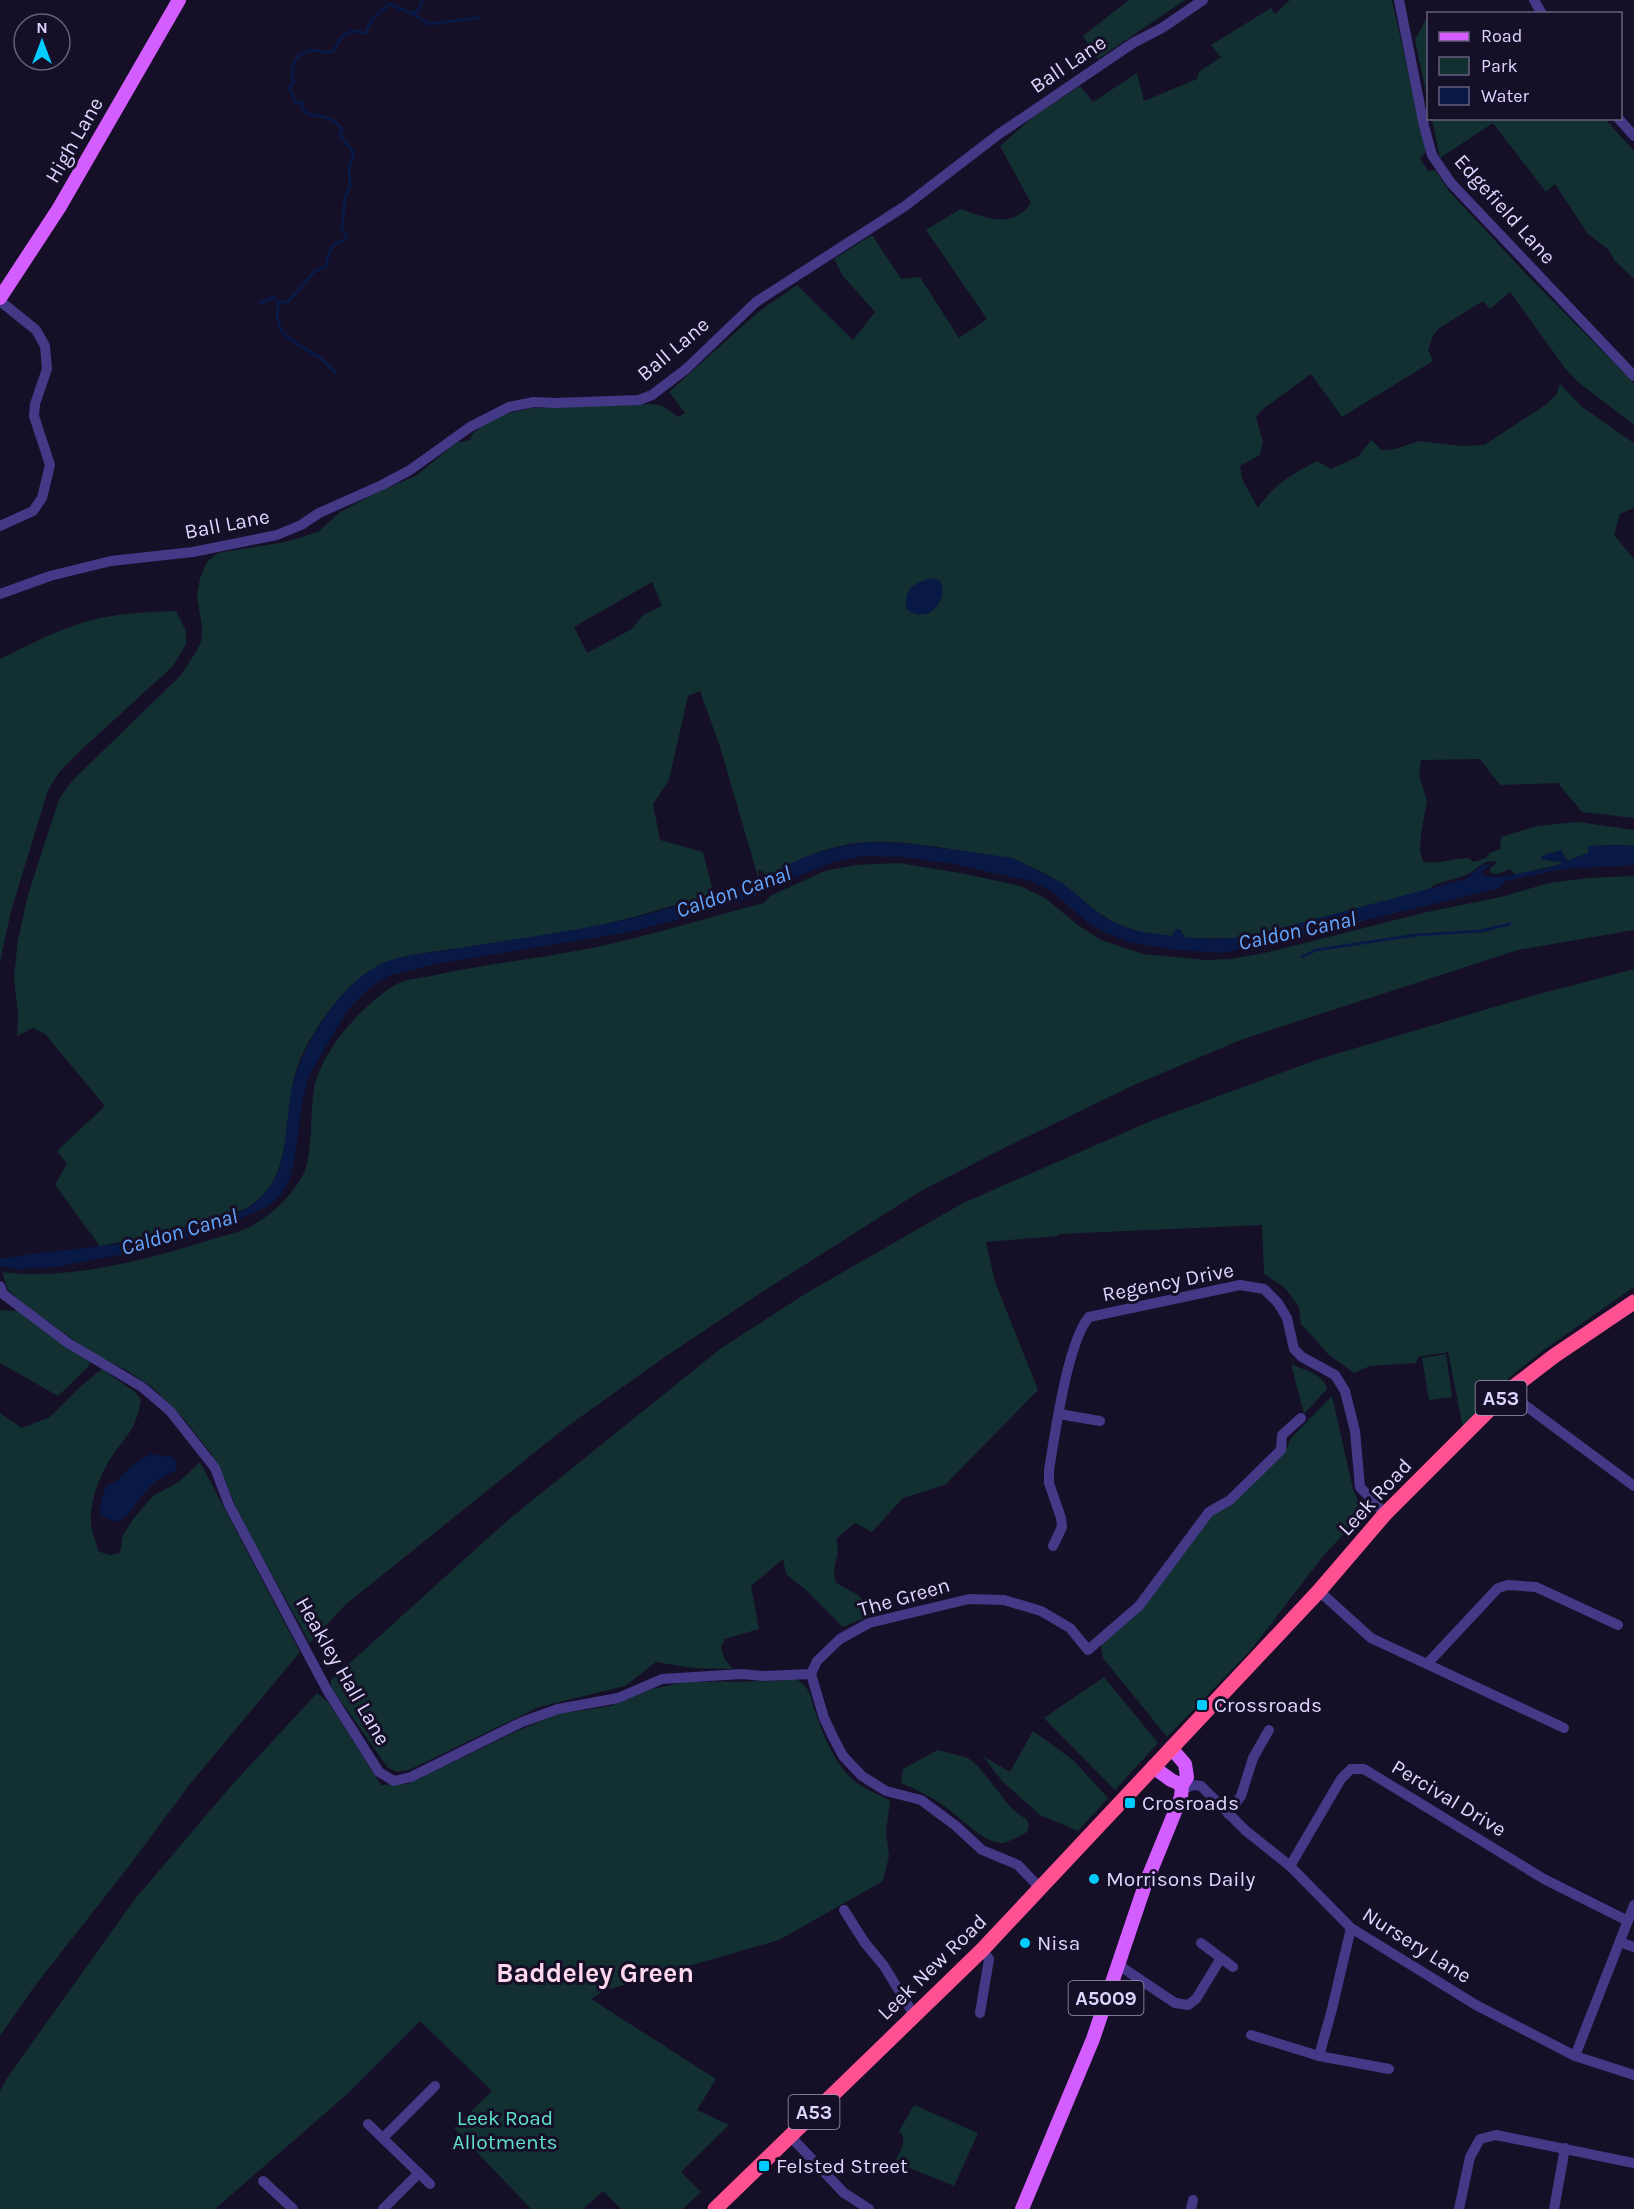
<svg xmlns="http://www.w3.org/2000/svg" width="1634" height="2209" font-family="Karla,sans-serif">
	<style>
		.green { fill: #123032; fill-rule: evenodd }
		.water { fill: #091946 }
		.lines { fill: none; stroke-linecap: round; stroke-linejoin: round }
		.stream { stroke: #091946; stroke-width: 3 }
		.minor { stroke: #443987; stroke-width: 10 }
		.major { stroke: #d35dff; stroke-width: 14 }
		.highway { stroke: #ff5192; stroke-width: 15 }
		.poi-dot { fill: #02ccff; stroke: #160f28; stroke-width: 2 }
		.labels { text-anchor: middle; stroke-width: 6; stroke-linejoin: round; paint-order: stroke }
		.shield { fill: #160f28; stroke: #a39abe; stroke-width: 1.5 }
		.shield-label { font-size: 20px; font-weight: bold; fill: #dfd6ff }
		.street-label { font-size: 21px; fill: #dfd6ff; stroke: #160f28 }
		.poi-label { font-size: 21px; fill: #dfd6ff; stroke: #160f28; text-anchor: start }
		.park-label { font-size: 21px; fill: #5ee2cf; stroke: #160f28 }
		.water-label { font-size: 22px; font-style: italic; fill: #64a7ff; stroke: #160f28 }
		.district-label { font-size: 27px; font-weight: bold; fill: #ffd8ed; stroke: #160f28 }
	</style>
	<rect width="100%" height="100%" fill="#160f28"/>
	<g class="green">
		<path d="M1129 0H1185L1098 59 1083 36Z"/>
		<path d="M1290 0H1392L1426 152 1420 158 1428 171 1435 170 1449 191 1529 277 1634 383V425L1578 382 1565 368 1510 292 1490 309 1483 301 1438 329 1433 336 1428 350 1433 361 1342 417 1311 374 1263 409 1256 417 1263 442 1260 455 1240 466 1242 479 1258 508C1276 482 1290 476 1317 461L1331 469 1359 456 1371 440 1382 450 1395 449 1419 441 1461 446 1484 445 1544 406 1556 395 1560 384 1582 407 1634 443V508L1620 514 1614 535 1634 559V818L1582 812 1558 783 1500 785 1480 759 1421 760 1419 775 1427 801 1421 833 1420 851 1423 862C1439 864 1452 859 1468 858L1474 862 1486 858 1490 853 1500 849 1501 837 1537 826 1578 822 1634 830V846L1619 845 1589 846 1588 853 1567 861 1566 857 1544 860 1561 862V864L1516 875 1510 869 1497 874 1491 873 1490 869 1497 862C1482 858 1479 869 1468 874 1456 880 1443 880 1431 887L1429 898 1235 938C1200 939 1156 940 1123 926 1092 914 1073 887 1044 873 1014 857 990 855 957 850 929 846 900 841 871 842 837 843 791 858 766 881L764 872 758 870 759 880 720 747 700 691 688 696 669 780 653 804 660 840 703 852 714 895C671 905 629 920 586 928 544 936 502 941 460 948 426 953 389 955 361 977 335 998 310 1034 298 1065 280 1115 299 1189 237 1212L156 1235 100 1246 55 1185 67 1164 57 1151 105 1106 45 1034 33 1028 17 1036 18 1015 14 978 18 940 28 895 59 799 72 781 180 676 194 655 201 642 202 627 197 596 200 578 207 562 218 553 285 542 318 532 340 512 374 494 417 475 456 443 470 440 472 434 495 416 533 408 653 404 663 406 678 417 685 413 669 392 757 313 797 285 853 340 875 312 843 276 834 259 872 235 901 279 920 277 959 338 987 319 926 230 960 209C988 218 1011 230 1031 203L1000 146 1034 116 1080 86 1093 102 1137 73 1144 101 1197 79 1199 72 1221 57 1211 45 1271 8 1275 14ZM652 582 662 606 643 615 632 629 587 653 574 627Z"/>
		<path d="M1426 19 1428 20V102L1415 40Z"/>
		<path d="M1432 119H1605L1634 151V279L1615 261 1608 249 1588 234 1555 184 1546 192 1493 123 1440 158Z"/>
		<path d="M176 611 186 631V644L173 666 81 750 60 771 48 790 11 911 0 962V659C29 645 58 629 89 621 117 613 148 612 176 611Z"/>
		<path d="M899 863 966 874 1020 886 1045 898 1079 926 1101 940 1143 954 1207 960 1230 959 1269 952 1427 912 1501 897 1549 883 1588 878 1634 876V930L1518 950 1243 1039 1134 1085 1008 1146 921 1191 765 1290 659 1361 565 1428 345 1605 310 1643 240 1517 225 1480 212 1455 184 1419 152 1387 126 1370 93 1354 24 1304 8 1290 2 1272C67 1281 151 1259 213 1239 226 1235 241 1232 253 1225 275 1212 292 1196 304 1173 313 1154 310 1111 314 1089 321 1051 362 1005 395 985 405 979 420 978 431 976 475 966 520 961 564 953 632 942 697 920 764 903L770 896 825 871 855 865Z"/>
		<path d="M1634 969V1287L1545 1349 1511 1376 1463 1428 1448 1352 1418 1357 1416 1363 1370 1366 1354 1373 1328 1354 1312 1336 1301 1324 1299 1307 1285 1288 1264 1274 1262 1225 1059 1234 1058 1236 986 1242 995 1282 1038 1390 945 1485 903 1498 872 1532 855 1523 836 1539C842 1558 830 1564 836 1583L860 1596 870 1616 843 1627 807 1591 786 1574 783 1559 751 1586 759 1629 725 1639 721 1647 724 1658 733 1669 693 1668 656 1662 625 1686 539 1707 409 1770 397 1772 388 1768 331 1687V1680L508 1520 720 1349 805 1294 963 1203 1151 1121 1319 1059 1528 997Z"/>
		<path d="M0 1310 19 1311 90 1362 88 1367 58 1396 0 1363Z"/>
		<path d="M1446 1354 1452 1397 1429 1400 1422 1358Z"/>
		<path d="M1291 1364C1304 1370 1324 1374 1327 1389L1304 1414Z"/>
		<path d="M102 1369 135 1392 141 1400C135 1434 125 1435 109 1461 99 1478 89 1503 91 1523 92 1532 96 1542 98 1551L109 1555 120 1553 123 1535 134 1518 153 1496 179 1482 200 1462 300 1652 190 1784 129 1866 34 1987 0 2036V1413L22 1428 50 1417 81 1386Z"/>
		<path d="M1332 1396 1353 1489 1362 1511 1354 1523 1324 1555 1250 1651 1167 1737 1103 1658 1101 1647 1103 1640 1211 1515 1283 1455 1291 1438Z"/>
		<path d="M1104 1677 1158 1743 1115 1790 1044 1718Z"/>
		<path d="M796 1679C813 1690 810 1698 816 1714 823 1735 834 1761 850 1777 860 1787 877 1794 890 1800L886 1832 889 1856 883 1881 779 1940 603 1991 591 1999 716 2079 697 2110 729 2125 681 2172 701 2192 683 2209H621L603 2191 583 2209H531L454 2128 492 2091 420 2021 345 2096 215 2209H0V2091L9 2075 135 1899 231 1786 317 1693 328 1702 381 1785 408 1784 517 1731 558 1714 610 1706 652 1689 685 1682 777 1681Z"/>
		<path d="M1033 1731 1073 1760 1108 1798 1078 1831 1040 1815 1002 1781 983 1756 1010 1772Z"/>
		<path d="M938 1750 968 1758 978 1766 1012 1809 1027 1820 1029 1826 1027 1832C1020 1835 1009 1843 1001 1843 983 1842 962 1819 947 1808 933 1798 918 1790 901 1783L903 1769Z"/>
		<path d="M914 2105 978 2133 954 2186 895 2162C900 2151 909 2140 899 2131Z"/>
	</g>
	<g class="water">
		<path d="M932 578 940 580C950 601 927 626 906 609 905 587 912 584 932 578Z"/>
		<path d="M869 842 912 844 1013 858 1064 884 1103 917 1122 926 1137 931 1172 936 1176 929H1180L1185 937C1209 940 1231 939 1255 935L1466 879 1483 865 1492 864 1482 871V876L1500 877 1553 867 1561 864V862L1541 859V856L1561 850 1567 861 1588 853 1589 846 1619 845 1634 846V865L1562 869 1505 881 1499 888 1263 945 1221 953 1180 950 1132 943 1106 933 1087 922 1050 890 1030 881 954 864 904 857 863 856 836 861 781 883 768 885 766 881C794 855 833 847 869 842Z"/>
		<path d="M756 884H762L764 888 755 896 702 913 630 932 435 964 391 975 376 983 359 998 347 1011 309 1075 302 1103 295 1157 289 1181 281 1194 268 1206 228 1224 187 1238 145 1250 55 1267 17 1269 0 1266V1259C38 1252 77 1250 115 1244 143 1239 170 1231 197 1224 212 1219 232 1217 246 1209 293 1183 282 1128 293 1084 304 1043 337 990 374 968 394 955 423 954 446 950 492 943 538 936 584 928 642 918 699 899 756 884Z"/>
		<path d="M150 1454 173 1457 176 1462V1470C163 1477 153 1482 144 1493 135 1503 131 1515 117 1522L102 1516 100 1507 105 1487 118 1480 132 1466Z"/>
	</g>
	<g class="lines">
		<g class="stream">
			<path d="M413 14 420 8 422 0"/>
			<path d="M279 302C270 335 296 343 319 357 325 361 330 368 336 373"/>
			<path d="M260 303 274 297 279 302H288L314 272 325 267C329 255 330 242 344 241L347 235 342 230 345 198 350 187 349 165 353 158V152L340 135 342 129C333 117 321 116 308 114L302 108V102L296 103 289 87 294 82C289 70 294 54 309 51 318 48 325 55 334 51 341 34 348 28 366 33 369 19 379 15 389 4L413 14 429 24 478 18"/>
			<path d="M1302 957 1316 950 1416 935 1481 931 1510 924"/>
		</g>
		<g class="minor">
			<path d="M1399 0 1424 126 1432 155 1451 183 1634 376"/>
			<path d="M1534 0 1542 14"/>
			<path d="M1618 118 1634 136"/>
			<path d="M0 301 36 330 45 346 47 369 35 404 34 416 50 465 42 498 33 511 0 526"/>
			<path d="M0 594 50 576 111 561 193 552 277 535 301 525 319 513 382 485 410 470 470 427 509 407 534 402 555 403 639 400 652 395 686 369 756 302 905 206 999 134 1133 43 1162 28 1203 0"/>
			<path d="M0 1286 3 1294 68 1343 142 1387 170 1411 215 1468 229 1505 327 1690 379 1772 394 1781 411 1777 522 1722 558 1709 618 1698 662 1679 742 1674 763 1676 811 1674"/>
			<path d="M1507 1392 1634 1486"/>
			<path d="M1059 1414 1100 1421"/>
			<path d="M1053 1546 1062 1527 1061 1518 1049 1483V1470C1055 1435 1067 1343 1089 1317L1240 1285 1264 1289 1278 1303 1287 1318 1294 1349 1302 1357 1335 1375 1345 1391 1355 1431 1360 1487 1385 1514"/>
			<path d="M1319 1591 1371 1638 1564 1728"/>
			<path d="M1427 1664 1498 1588 1508 1585 1536 1587 1618 1625"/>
			<path d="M1183 1789 1193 1785 1201 1786 1245 1830 1290 1866 1351 1928 1476 2005 1575 2056 1634 2075"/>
			<path d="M1228 1814 1241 1796 1253 1758 1269 1730"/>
			<path d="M1290 1866 1341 1779 1351 1769H1364L1544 1879 1628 1921"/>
			<path d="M1040 1888 1018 1865 982 1850 956 1826 921 1800 886 1791 862 1776 843 1756 833 1737 824 1718 811 1674 817 1661 840 1639 869 1623 969 1599 1004 1600 1041 1611 1070 1628 1088 1650 1139 1606 1209 1512 1230 1500 1281 1450 1282 1435 1301 1418"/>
			<path d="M844 1910 865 1943 884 1966 914 2015"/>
			<path d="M1620 1942 1634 1947"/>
			<path d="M1201 1943 1233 1967"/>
			<path d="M1117 1964 1175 2003 1188 2005 1196 1999 1221 1958"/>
			<path d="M980 2013 989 1959 982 1950"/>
			<path d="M1251 2035 1319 2056 1389 2069"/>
			<path d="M1319 2056 1332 2009 1351 1928"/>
			<path d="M1575 2056 1634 1905"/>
			<path d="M368 2124 430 2184"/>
			<path d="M790 2136 844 2193 869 2209"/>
			<path d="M383 2138 435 2086"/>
			<path d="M263 2181 293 2209"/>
			<path d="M383 2209 419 2173"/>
			<path d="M1191 2209 1193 2200"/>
			<path d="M1459 2209 1470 2157 1480 2139 1496 2135 1634 2163"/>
			<path d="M1554 2209 1565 2148"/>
		</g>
		<g class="major">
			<path d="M0 298 59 208 179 0"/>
			<path d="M1153 1767 1171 1780 1182 1785"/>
			<path d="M1022 2209 1093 2039 1145 1885 1181 1797 1182 1785 1187 1777 1185 1764 1171 1748"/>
		</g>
		<path class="highway" d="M715 2209 982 1950 1319 1591 1385 1514 1507 1392 1554 1356 1634 1302"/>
	</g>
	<g class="poi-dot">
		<rect x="1196" y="1699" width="12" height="12" rx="3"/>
		<rect x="1124" y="1797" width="12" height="12" rx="3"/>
		<circle cx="1094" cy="1879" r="6"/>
		<circle cx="1025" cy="1943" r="6"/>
		<rect x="758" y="2160" width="12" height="12" rx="3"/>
	</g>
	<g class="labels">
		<g class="shield">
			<rect x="1475.5" y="1381" width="51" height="34" rx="4.5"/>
			<rect x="1068.5" y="1981" width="75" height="34" rx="4.5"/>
			<rect x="788.5" y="2095" width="51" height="34" rx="4.5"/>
		</g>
		<g class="shield-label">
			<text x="1501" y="1405">A53</text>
			<text x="1106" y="2005">A5009</text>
			<text x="814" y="2119">A53</text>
		</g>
		<g class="street-label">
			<text transform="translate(1068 64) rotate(-34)" y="7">Ball Lane</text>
			<text transform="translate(74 140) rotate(-60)" y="7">High Lane</text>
			<text transform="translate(1505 209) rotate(48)" y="7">Edgefield Lane</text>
			<text transform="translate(673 349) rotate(-40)" y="7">Ball Lane</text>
			<text transform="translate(227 524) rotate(-11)" y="7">Ball Lane</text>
			<text transform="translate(1168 1282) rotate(-11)" y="7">Regency Drive</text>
			<text transform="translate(1375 1497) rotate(-47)" y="7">Leek Road</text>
			<text transform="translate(904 1597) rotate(-16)" y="7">The Green</text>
			<text transform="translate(343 1671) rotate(60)" y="7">Heakley Hall Lane</text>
			<text transform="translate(1449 1798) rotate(31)" y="7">Percival Drive</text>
			<text transform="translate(1417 1945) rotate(32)" y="7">Nursery Lane</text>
			<text transform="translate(932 1967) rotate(-44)" y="7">Leek New Road</text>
		</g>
		<g class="poi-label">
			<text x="1214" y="1712">Crossroads</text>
			<text x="1142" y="1810">Crosroads</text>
			<text x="1106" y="1886">Morrisons Daily</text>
			<text x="1037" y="1950">Nisa</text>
			<text x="776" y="2173">Felsted Street</text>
		</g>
		<g class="park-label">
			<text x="505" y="2125">Leek Road<tspan x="505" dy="24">Allotments</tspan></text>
		</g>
		<g class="water-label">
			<text transform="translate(733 891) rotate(-19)" y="8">Caldon Canal</text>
			<text transform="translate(1297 930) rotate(-12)" y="8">Caldon Canal</text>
			<text transform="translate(179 1231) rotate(-16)" y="8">Caldon Canal</text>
		</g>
		<g class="district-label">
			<text x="595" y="1982">Baddeley Green</text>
		</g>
	</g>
	<rect x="1427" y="12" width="195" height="108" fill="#160f28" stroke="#665f7e" stroke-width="1.5"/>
	<rect x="1439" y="32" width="30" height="9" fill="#d35dff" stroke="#665f7e" stroke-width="1.5"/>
	<text x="1481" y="42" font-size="18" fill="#dfd6ff">Road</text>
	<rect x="1439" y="57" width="30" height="18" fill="#123032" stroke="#665f7e" stroke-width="1.5"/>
	<text x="1481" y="72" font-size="18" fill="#dfd6ff">Park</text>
	<rect x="1439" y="87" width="30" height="18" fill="#091946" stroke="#665f7e" stroke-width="1.5"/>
	<text x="1481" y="102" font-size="18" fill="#dfd6ff">Water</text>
	<g transform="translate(42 42)"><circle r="28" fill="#160f28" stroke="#665f7e" stroke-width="1.5"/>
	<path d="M0-4.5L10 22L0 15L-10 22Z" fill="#02ccff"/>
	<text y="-9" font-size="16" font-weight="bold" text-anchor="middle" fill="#dfd6ff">N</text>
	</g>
</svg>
